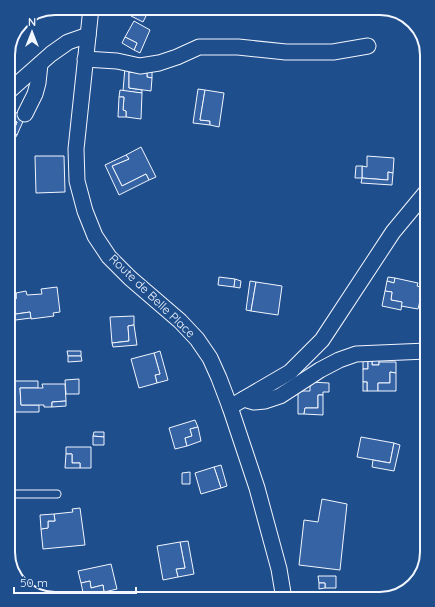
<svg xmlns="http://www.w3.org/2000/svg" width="435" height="607" font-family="Quicksand,sans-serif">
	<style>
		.building { fill: #3563a3; stroke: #f2f6ff }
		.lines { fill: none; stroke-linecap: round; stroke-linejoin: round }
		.lane-casing { stroke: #f2f6ff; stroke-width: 9 }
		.street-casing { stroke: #f2f6ff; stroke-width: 17 }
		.lane { stroke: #1f4e8c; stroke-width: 7 }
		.street { stroke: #1f4e8c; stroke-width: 15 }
		.labels { text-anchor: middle; stroke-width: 3; stroke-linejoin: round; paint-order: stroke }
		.street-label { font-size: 12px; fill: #f2f6ff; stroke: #1f4e8c }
		.rim { fill: none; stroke: #f2f6ff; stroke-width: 2 }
	</style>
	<rect width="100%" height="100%" fill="#1f4e8c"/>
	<g class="building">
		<path d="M135 8H150L146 16 134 10Z"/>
		<path d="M134 10 146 16 143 22 131 16Z"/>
		<path d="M134 21 150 30 140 53 134 50 137 43 125 37Z"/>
		<path d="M125 37 137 43 134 50 122 43Z"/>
		<path d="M125 67 139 73 129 72V88L142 90V93L123 91Z"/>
		<path d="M147 69H152V78L147 77Z"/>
		<path d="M147 69V77L152 78 151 91 129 88V72L139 73Z"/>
		<path d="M198 89 205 90 200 120 210 121V125L193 123Z"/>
		<path d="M120 90 142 93 141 119 126 117V111L123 110 124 97H119Z"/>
		<path d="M205 90 224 93 219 127 210 125V121L200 120Z"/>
		<path d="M119 97H124L123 110 126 111V117H118Z"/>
		<path d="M11 110 25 117 17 135 13 132 17 122 8 117Z"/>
		<path d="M8 117 17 122 13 132 17 135 13 142 8 140Z"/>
		<path d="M141 147 156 177 149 180 146 174 122 186 112 166 129 159 126 155Z"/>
		<path d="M126 155 129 159 112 166 122 186 146 174 149 180 119 195 105 165Z"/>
		<path d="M35 156H64L65 192 36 193Z"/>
		<path d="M367 156 394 158 393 173 388 172V180L362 178V166L367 167Z"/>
		<path d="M356 166H362V178H355Z"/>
		<path d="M388 172 393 173 392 185 361 183 362 178 388 180Z"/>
		<path d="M219 277 235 279 234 287 218 285Z"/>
		<path d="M388 277 395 278 394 283 387 281Z"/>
		<path d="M395 278 418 283 417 286 423 288 418 309 401 306 402 302 391 300 392 292 385 291 387 281 394 283Z"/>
		<path d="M235 279 241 281 240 288 234 287Z"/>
		<path d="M250 281 256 282 251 311 246 310Z"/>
		<path d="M256 282 282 286 278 315 251 311Z"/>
		<path d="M57 287 60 312 53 313 54 316 31 319 30 312 9 315 8 300 16 299V293L26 291 27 295 42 294 41 289Z"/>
		<path d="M385 291 392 292 391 300 402 302 401 310 382 306Z"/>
		<path d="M8 293H16V299L8 300Z"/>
		<path d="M8 307 9 315 30 312 31 318 8 321Z"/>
		<path d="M134 316V325L128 326 129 341 112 343 110 317Z"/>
		<path d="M134 325 137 345 113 347 112 343 129 341 128 326Z"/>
		<path d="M67 351H81V356H68Z"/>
		<path d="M160 351 168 380 157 383 155 375 160 374 154 353Z"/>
		<path d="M154 353 160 374 155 375 157 383 139 388 131 359Z"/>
		<path d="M68 356H81L82 361 68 362Z"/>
		<rect x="372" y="359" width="7" height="6"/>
		<rect x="363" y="361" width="5" height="8"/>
		<path d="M368 361H372V365H379V362H396V373L390 372V383H378V391H367V382H363V369H368Z"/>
		<path d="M390 372 396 373V391H378V383H390Z"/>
		<path d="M79 379V394H66L65 380Z"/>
		<path d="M15 381H38V388H20L21 405H39V412H15Z"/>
		<path d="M310 382 329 383V392H323V395H318V408H305L304 414H298V391H310Z"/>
		<rect x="363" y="382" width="4" height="9"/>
		<path d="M42 384H65L66 401 52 402V407H44V405H21L20 388H43Z"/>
		<path d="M318 395H323V415L304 414 305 408H318Z"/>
		<path d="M66 401V406L52 407V402Z"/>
		<path d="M195 420 198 427 190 429 192 436 185 438 187 446 175 449 169 428Z"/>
		<path d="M198 427 201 441 187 446 185 438 192 436 190 429Z"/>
		<path d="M94 432H104V437L93 436Z"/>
		<path d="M93 436 104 437V445H93Z"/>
		<path d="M361 437 394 443 390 463 357 457Z"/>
		<path d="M394 443 400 445 394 471 372 467 373 460 390 463Z"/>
		<path d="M66 447H91V468H80V463H72V454H66Z"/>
		<path d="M66 454H72V463H80V468H65Z"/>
		<path d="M221 465 227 486 221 488 214 467Z"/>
		<path d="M214 467 221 488 201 494 195 473Z"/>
		<path d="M190 472V484H182V473Z"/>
		<path d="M322 499 347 504 340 570 299 565 304 520 318 522Z"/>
		<path d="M80 508 85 545 43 549 41 529 48 528V521H55L54 514 73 512 72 509Z"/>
		<path d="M54 514 55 521H48V528L41 529 40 515Z"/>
		<path d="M188 541 194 574 178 577 176 569 185 568 180 542Z"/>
		<path d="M180 542 185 568 176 569 178 577 163 580 157 546Z"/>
		<path d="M111 564 117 589 104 592 103 585 91 588 90 581 81 583 78 571Z"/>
		<path d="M318 576H336V588H325V583H319Z"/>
		<path d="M90 581 91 588 103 585 104 592 84 597 81 583Z"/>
		<path d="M319 583H325V588L319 589Z"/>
	</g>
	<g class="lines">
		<g class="lane-casing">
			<path id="lane" d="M8 494H57"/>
		</g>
		<g class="street-casing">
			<g id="street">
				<path d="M91 8 76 149 77 181 85 211 95 236 109 257 130 278 180 321 197 339 210 358 219 378 230 407 257 488 279 569 284 599"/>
				<path d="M85 59 117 61 140 66 159 63 177 57 199 47H238L286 52H333L368 46"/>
				<path d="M8 92 51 54 68 42 88 35"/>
				<path d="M25 114 35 94 38 83 40 64"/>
				<path d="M244 399 254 402 265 401 280 396 320 370 339 360 356 354 427 351"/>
				<path d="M230 407 290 372 322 340 393 232 427 191"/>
			</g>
		</g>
		<use href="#lane" class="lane"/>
		<use href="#street" class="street"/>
	</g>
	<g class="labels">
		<g class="street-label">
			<text transform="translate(152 296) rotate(44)" y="4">Route de Belle Place</text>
		</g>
	</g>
	<path d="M0 0H435V607H0ZM55 15H380A40 40 0 0 1 420 55V552A40 40 0 0 1 380 592H55A40 40 0 0 1 15 552V55A40 40 0 0 1 55 15Z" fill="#1f4e8c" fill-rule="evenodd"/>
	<path class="rim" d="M55 15H380A40 40 0 0 1 420 55V552A40 40 0 0 1 380 592H55A40 40 0 0 1 15 552V55A40 40 0 0 1 55 15Z"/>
	<g transform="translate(32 32)" stroke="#1f4e8c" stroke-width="3" paint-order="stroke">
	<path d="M0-3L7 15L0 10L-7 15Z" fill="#f2f6ff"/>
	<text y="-6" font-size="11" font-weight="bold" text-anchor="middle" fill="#f2f6ff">N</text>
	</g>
	<path d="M14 587v6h122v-6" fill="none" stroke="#f2f6ff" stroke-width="2"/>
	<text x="20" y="587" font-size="12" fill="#f2f6ff" stroke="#1f4e8c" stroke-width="3" paint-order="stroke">50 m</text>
</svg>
